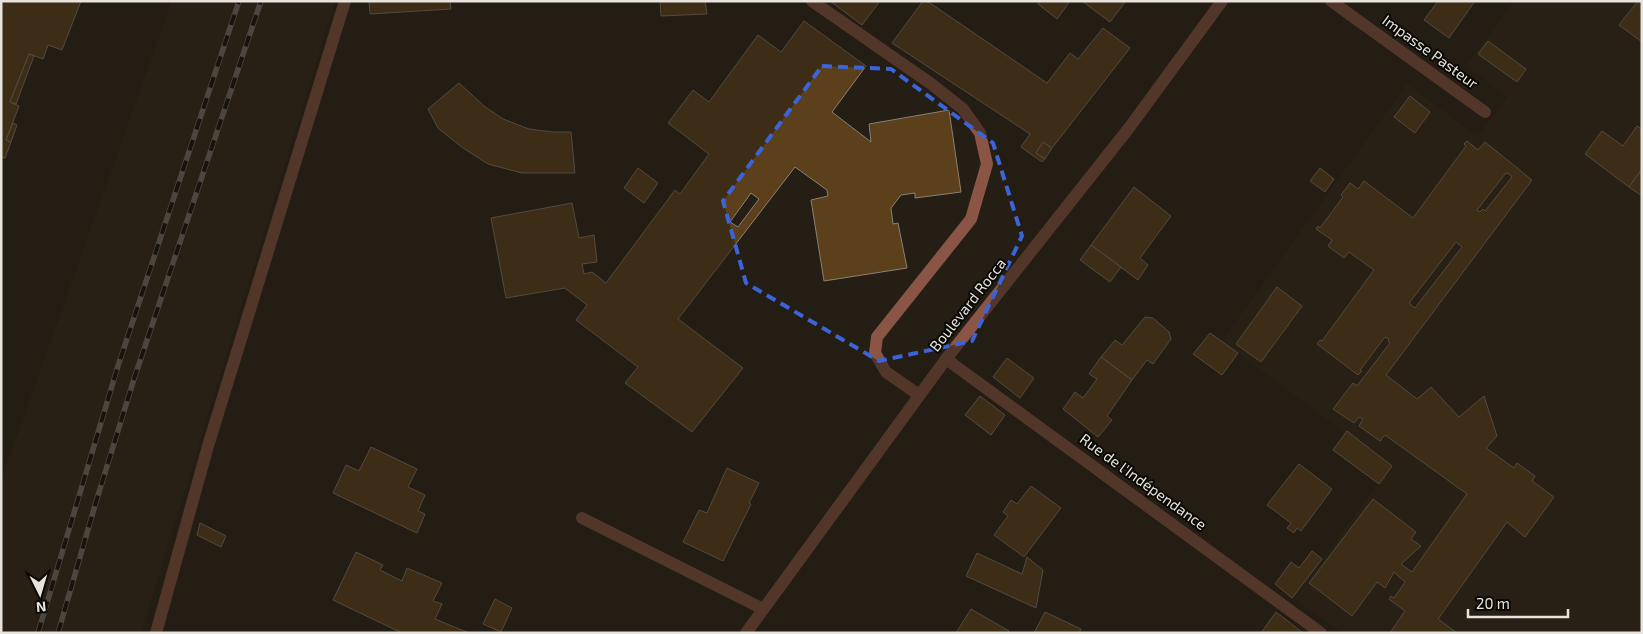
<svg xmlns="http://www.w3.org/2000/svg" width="1643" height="634" font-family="'Exo 2',sans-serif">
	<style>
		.built { fill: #2e2515 }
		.building { fill: #5b401b; stroke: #8a8075; fill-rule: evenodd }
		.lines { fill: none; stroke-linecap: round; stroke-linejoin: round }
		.service { stroke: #8b5546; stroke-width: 12 }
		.minor { stroke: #8b5546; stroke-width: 12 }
		.rail-casing { stroke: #7e7971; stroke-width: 5.5 }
		.rail { stroke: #0b0905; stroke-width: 4; stroke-dasharray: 11; stroke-linecap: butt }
		.marked { fill: none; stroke: #3b64d9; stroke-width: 4; stroke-dasharray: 10 6; stroke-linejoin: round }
		.labels { text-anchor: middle; stroke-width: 4; stroke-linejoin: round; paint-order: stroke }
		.street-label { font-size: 15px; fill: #e7e3dd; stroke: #0b0905 }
	</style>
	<rect width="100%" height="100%" fill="#241e14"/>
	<g class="built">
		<path d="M172 1H335L141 633H1V481Z"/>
		<path d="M1514 1H1642V633H1342L1294 598 1391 467 1222 341 1407 84 1478 137 1507 97 1467 66Z"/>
	</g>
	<g class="building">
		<path d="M1 1H81L62 50 48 45 43 59 29 54 10 102 19 106 6 140 11 142 5 158 1 157Z"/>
		<path d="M369 1H450L451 9 370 14Z"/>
		<path d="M660 1H705L707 14 661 16Z"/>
		<path d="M830 1H880L862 25Z"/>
		<path d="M923 1H927L1047 83 1070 53 1078 59 1103 28 1130 48 1052 148 1043 142 1036 153 1045 159 1042 162 1021 147 1030 134 892 43Z"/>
		<path d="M1039 1H1070L1057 19 1038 4Z"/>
		<path d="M1082 1H1126L1110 22Z"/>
		<path d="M1438 1H1475L1449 38 1424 20Z"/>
		<path d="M1638 1H1642V42L1619 25Z"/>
		<path d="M804 21 866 66 832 112 871 142 869 124 949 110 961 192 915 198V193L901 195 891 208 893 224 898 223 907 268 824 281 811 200 828 196 827 190 795 167 678 319 743 368 692 432 625 383 638 367 576 320 587 305 565 288 506 298 491 218 572 203 579 238 594 235 597 262 582 264 584 274 592 272 606 283 675 190 680 194 709 154 668 123 693 90 709 102 758 35 781 52ZM751 193 759 199 738 227 730 222Z"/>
		<path d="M1488 41 1526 69 1517 82 1478 54Z"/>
		<path d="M29 54 34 56 16 104 10 102Z"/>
		<path d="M459 83 484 106 503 119 529 129 553 132H571L575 173H522L488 164 463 148 438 128 428 109Z"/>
		<path d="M1410 96 1430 112 1415 133 1394 117Z"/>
		<path d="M13 123 17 125 11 142 6 140Z"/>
		<path d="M1637 126 1642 129V169L1629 187 1585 154 1602 131 1623 146Z"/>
		<path d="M1467 141 1478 150 1485 142 1532 180 1386 375 1417 399 1431 387 1459 417 1484 396 1497 436 1486 448 1514 468 1517 463 1535 476 1532 481 1554 497 1525 537 1507 522 1438 619 1457 633H1390L1405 611 1389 599 1391 596 1394 598 1405 582 1394 572 1385 588 1377 582 1352 616 1309 583 1373 499 1416 532 1411 539 1421 546 1401 564 1412 572 1467 494 1385 435 1380 441 1359 426 1363 419 1359 417 1354 423 1333 409 1353 383 1357 386 1390 343 1388 341 1389 339 1385 337 1360 370 1362 371 1358 375 1317 344 1320 340 1322 341 1374 270 1349 252 1344 258 1328 246 1332 240 1316 229 1318 226 1320 228 1343 197 1341 195 1350 183 1358 189 1364 181 1413 218 1466 146 1464 144ZM1508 173 1512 177 1485 211 1483 209 1480 212 1477 210 1505 174ZM1456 242 1462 247 1415 308 1409 303Z"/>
		<path d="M1043 142 1052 148 1045 159 1036 153Z"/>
		<path d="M638 168 658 183 644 203 624 188Z"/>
		<path d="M1320 168 1334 179 1325 192 1310 181Z"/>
		<path d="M1642 169V196L1629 187Z"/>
		<path d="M1134 187 1171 216 1140 258 1148 265 1138 280 1091 245Z"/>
		<path d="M1091 245 1121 267 1110 282 1080 260Z"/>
		<path d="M1277 287 1302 306 1261 362 1236 344Z"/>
		<path d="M1145 317 1153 318 1169 332 1171 339 1153 364 1147 360 1132 380 1101 357 1115 340 1122 345Z"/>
		<path d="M1210 333 1238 353 1222 375 1193 354Z"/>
		<path d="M1101 357 1132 380 1107 416 1112 420 1098 437 1063 409 1075 392 1083 398 1097 379 1089 374Z"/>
		<path d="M1007 358 1034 378 1020 398 993 377Z"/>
		<path d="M980 396 1005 415 991 435 965 415Z"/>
		<path d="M1347 431 1392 466 1379 484 1333 450Z"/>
		<path d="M371 447 417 469 408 487 425 495 418 511 425 514 417 533 333 493 346 465 359 471Z"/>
		<path d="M1299 464 1332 489 1301 531 1297 528 1294 533 1287 528 1291 523 1267 505Z"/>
		<path d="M727 468 759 483 749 503 751 504 723 561 683 542 699 510 707 513Z"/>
		<path d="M1031 486 1061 508 1024 557 994 535 1008 516 1003 512 1011 500 1017 504Z"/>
		<path d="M200 523 226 536 221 547 197 535Z"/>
		<path d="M1312 551 1322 559 1292 598 1275 584 1291 562 1299 568Z"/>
		<path d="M356 552 383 565 380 570 402 581 407 568 442 583 433 601 442 604 435 619 469 633H402L333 600Z"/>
		<path d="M977 553 1022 574 1027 557 1043 570 1036 608 966 576Z"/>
		<path d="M495 599 512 608 501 632 483 624Z"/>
		<path d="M971 609 1009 631 1008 633H956Z"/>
		<path d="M1045 612 1081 629 1079 633H1034Z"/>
		<path d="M1276 612 1303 633H1261Z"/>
	</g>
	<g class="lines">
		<g class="service">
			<path d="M812 1 930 83 963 109 980 133 987 164 971 219 877 337 875 353 886 372 919 395"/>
			<path d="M582 518 763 609"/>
			<path d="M156 633 208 446 345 1"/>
		</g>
		<g class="minor">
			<path d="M1331 1 1485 112"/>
			<path d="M946 359 1321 633"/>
			<path d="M746 633 946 359 1129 128 1222 1"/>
		</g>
		<g class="rail-casing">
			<g id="rail">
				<path d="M38 633 118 366 239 1"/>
				<path d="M58 633 96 502 134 379 261 1"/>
			</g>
		</g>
		<use href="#rail" class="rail"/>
	</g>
	<path d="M0 0H1643V634H0ZM822 66 891 69 993 143 1022 236 972 341 879 361 746 283 723 201Z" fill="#241e14" fill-opacity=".55" fill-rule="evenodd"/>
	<path class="marked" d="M822 66 891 69 993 143 1022 236 972 341 879 361 746 283 723 201Z"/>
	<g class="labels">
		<g class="street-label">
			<text transform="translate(1430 52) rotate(36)" y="5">Impasse Pasteur</text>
			<text transform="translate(968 305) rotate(-52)" y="5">Boulevard Rocca</text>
			<text transform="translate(1143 482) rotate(36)" y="5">Rue de l'Indépendance</text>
		</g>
	</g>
	<rect width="1643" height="634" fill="none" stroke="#e7e3dd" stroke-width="5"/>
	<g transform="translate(40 594) rotate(175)" stroke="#0b0905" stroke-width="4" paint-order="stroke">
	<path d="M0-4L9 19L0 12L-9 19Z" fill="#e7e3dd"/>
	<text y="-8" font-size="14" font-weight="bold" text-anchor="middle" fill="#e7e3dd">N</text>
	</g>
	<path d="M1468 609v8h100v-8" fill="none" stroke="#e7e3dd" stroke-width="2.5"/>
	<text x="1476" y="609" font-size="15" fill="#e7e3dd" stroke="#0b0905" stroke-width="4" paint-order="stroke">20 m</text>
</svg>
